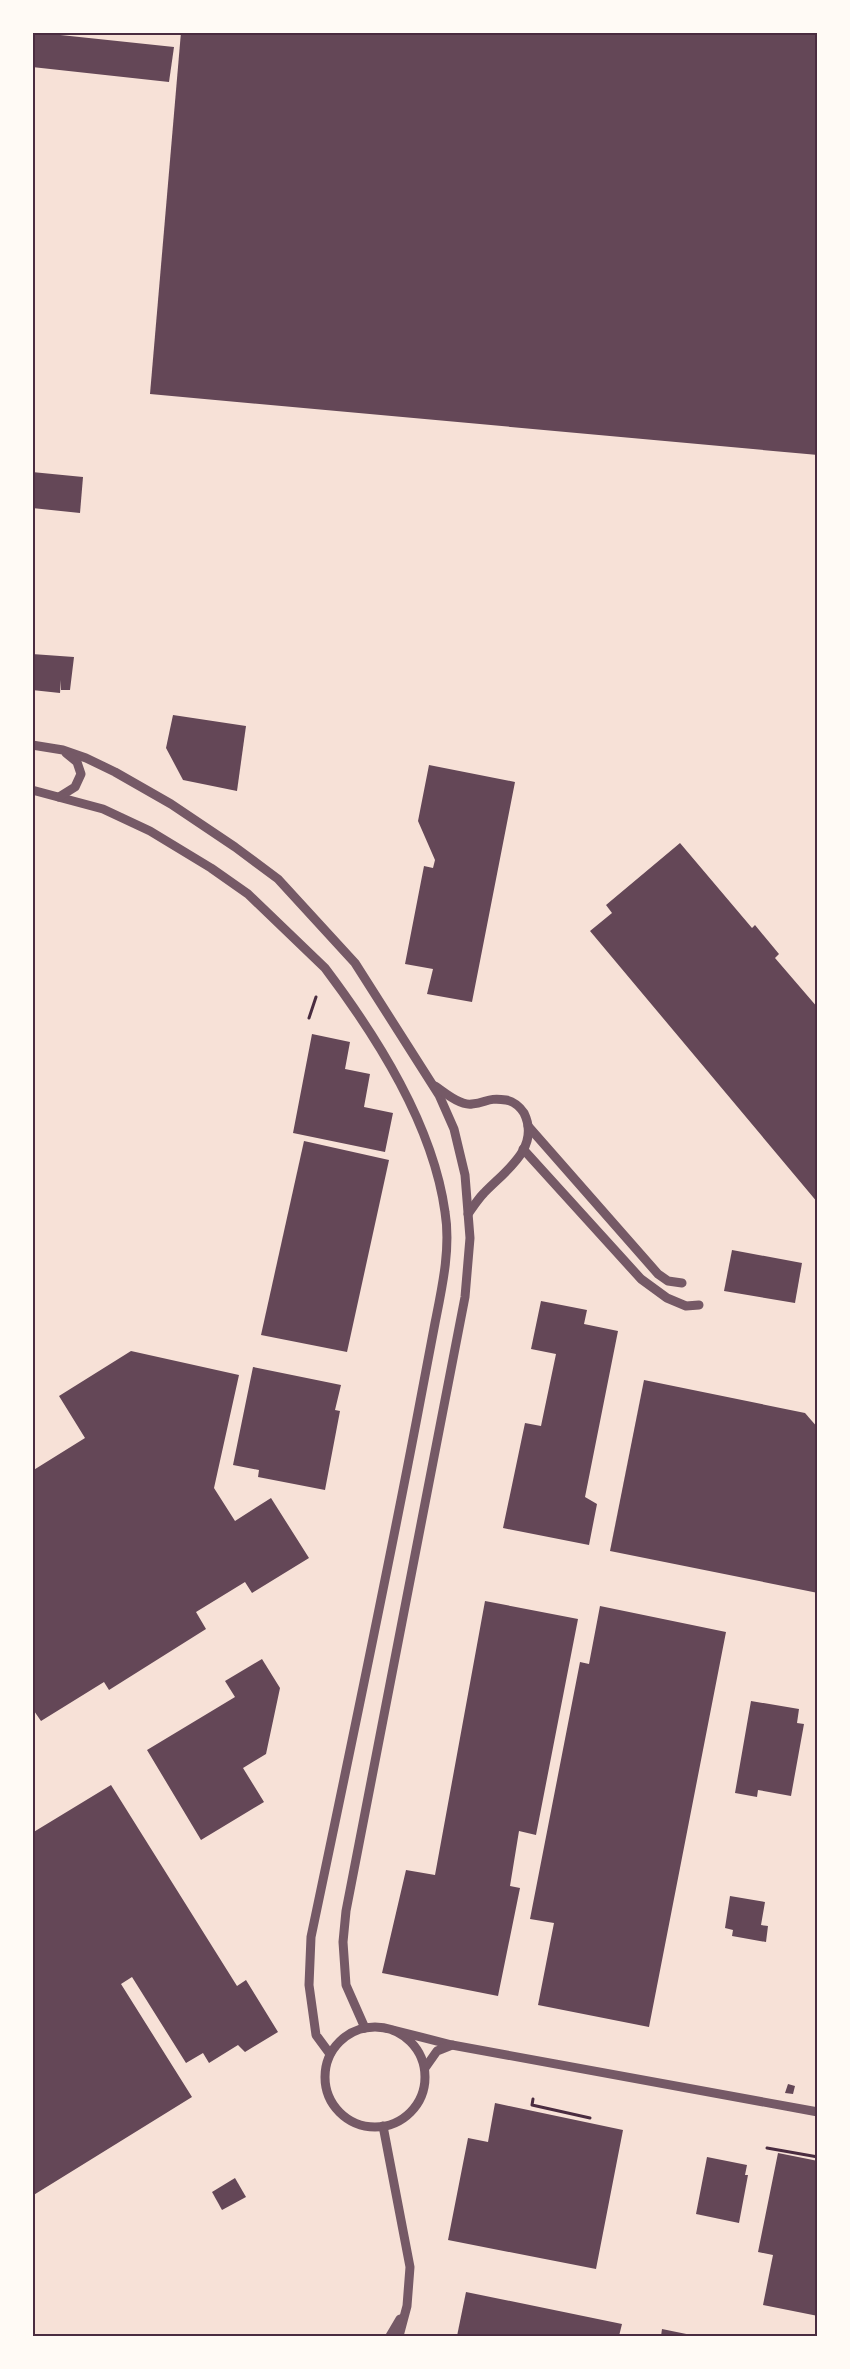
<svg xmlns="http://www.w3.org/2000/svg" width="850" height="2369" font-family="'Roboto Condensed',sans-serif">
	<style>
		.building { fill: #644757 }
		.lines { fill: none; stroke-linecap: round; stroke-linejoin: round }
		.path { stroke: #4a2c40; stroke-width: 3 }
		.tertiary { stroke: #755966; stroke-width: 9 }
		.neatline { fill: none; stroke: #4a2c40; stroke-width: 2 }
	</style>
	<rect width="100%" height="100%" fill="#f7e1d7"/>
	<g class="building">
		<path d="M32 32 174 47 169 82 32 67Z"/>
		<path d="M181 32H818V455L150 394Z"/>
		<path d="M32 472 83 477 80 513 32 508Z"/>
		<path d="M32 654 74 657 70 690H61V680L60 693 32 690Z"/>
		<path d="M173 715 246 726 237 791 183 780 166 748Z"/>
		<path d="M429 765 515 782 472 1002 427 994 433 969 405 964 424 866 433 868 435 860 418 821Z"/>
		<path d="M680 843 752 928 755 925 779 954 775 958 818 1008V1203L590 931 612 913 606 905Z"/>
		<path d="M312 1034 350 1042 345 1069 370 1074 364 1107 393 1113 385 1152 293 1133Z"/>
		<path d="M304 1141 389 1160 347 1352 261 1335Z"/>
		<path d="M732 1250 802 1263 795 1303 724 1291Z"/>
		<path d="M541 1301 587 1310 584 1324 618 1331 585 1497 597 1504 589 1545 503 1528 525 1423 541 1426 556 1354 531 1349Z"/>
		<path d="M131 1351 239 1375 214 1488 235 1521 271 1498 309 1558 252 1593 245 1582 196 1612 206 1629 109 1690 104 1682 41 1721 32 1708V1471L85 1438 59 1396Z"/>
		<path d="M253 1367 341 1385 335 1410 340 1411 325 1490 258 1477 259 1470 233 1465Z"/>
		<path d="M644 1380 805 1413 818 1428V1593L610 1551Z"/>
		<path d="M485 1601 578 1619 536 1835 519 1831 510 1886 520 1888 498 1996 382 1973 406 1870 435 1875Z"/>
		<path d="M600 1606 726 1632 649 2027 538 2005 554 1923 530 1919 580 1662 589 1664Z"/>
		<path d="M262 1659 280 1688 266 1754 243 1768 264 1802 201 1840 147 1750 235 1697 225 1681Z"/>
		<path d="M751 1701 799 1709 797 1723 804 1724 791 1796 758 1790 757 1797 735 1793Z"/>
		<path d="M111 1785 237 1986 246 1980 278 2032 245 2052 238 2045 209 2063 203 2053 186 2063 132 1977 121 1984 192 2097 32 2196V1833Z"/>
		<path d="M730 1896 765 1902 761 1925 768 1926 766 1942 732 1936 733 1930 725 1928Z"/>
		<path d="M788 2084 795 2086 793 2094 785 2093Z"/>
		<path d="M495 2103 623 2130 596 2269 448 2240 468 2138 488 2142Z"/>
		<path d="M778 2153 818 2161V2316L763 2305 773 2255 758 2252Z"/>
		<path d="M707 2157 747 2165 745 2175H748L739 2223 696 2214Z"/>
		<path d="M235 2178 246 2197 222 2210 212 2192Z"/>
		<path d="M466 2292 622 2324 619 2336H457Z"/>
		<path d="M662 2329 696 2336H661Z"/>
	</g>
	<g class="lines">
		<g class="path">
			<path d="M309 1018 316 997"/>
			<path d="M533 2099 532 2105 590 2118"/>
			<path d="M767 2148 818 2157"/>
		</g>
		<g class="tertiary">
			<path d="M32 745 63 750 86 758 115 772 171 804 235 847 278 879 355 963 439 1095 454 1129 465 1175 470 1238 465 1297 346 1911 343 1942 346 1985 365 2028"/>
			<path d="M32 790 103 809 150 831 211 868 248 894 325 968C377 1037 433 1125 445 1212 451 1248 442 1288 435 1323 429 1356 422 1390 416 1423 383 1595 347 1766 311 1937L309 1985 316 2035 330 2054"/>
			<path d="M59 797 75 787 81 774 77 762 66 753"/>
			<path d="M435 1086C444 1092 460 1106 472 1104 487 1103 487 1097 506 1100 513 1101 520 1107 524 1113 541 1148 505 1171 484 1193 478 1199 473 1207 468 1214"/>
			<path d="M528 1126 658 1274 668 1281 682 1283"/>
			<path d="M523 1149 641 1279 667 1298 686 1306 699 1305"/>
			<circle cx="375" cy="2077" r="50"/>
			<path d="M393 2030 452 2045 818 2112"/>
			<path d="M425 2068 437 2051 452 2045"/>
			<path d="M383 2126 410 2267 407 2306 399 2336"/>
			<path d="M390 2336 400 2319"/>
		</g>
	</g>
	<rect width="850" height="2369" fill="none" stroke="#fffaf5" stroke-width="68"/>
	<rect x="34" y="34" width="782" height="2301" class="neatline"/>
</svg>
